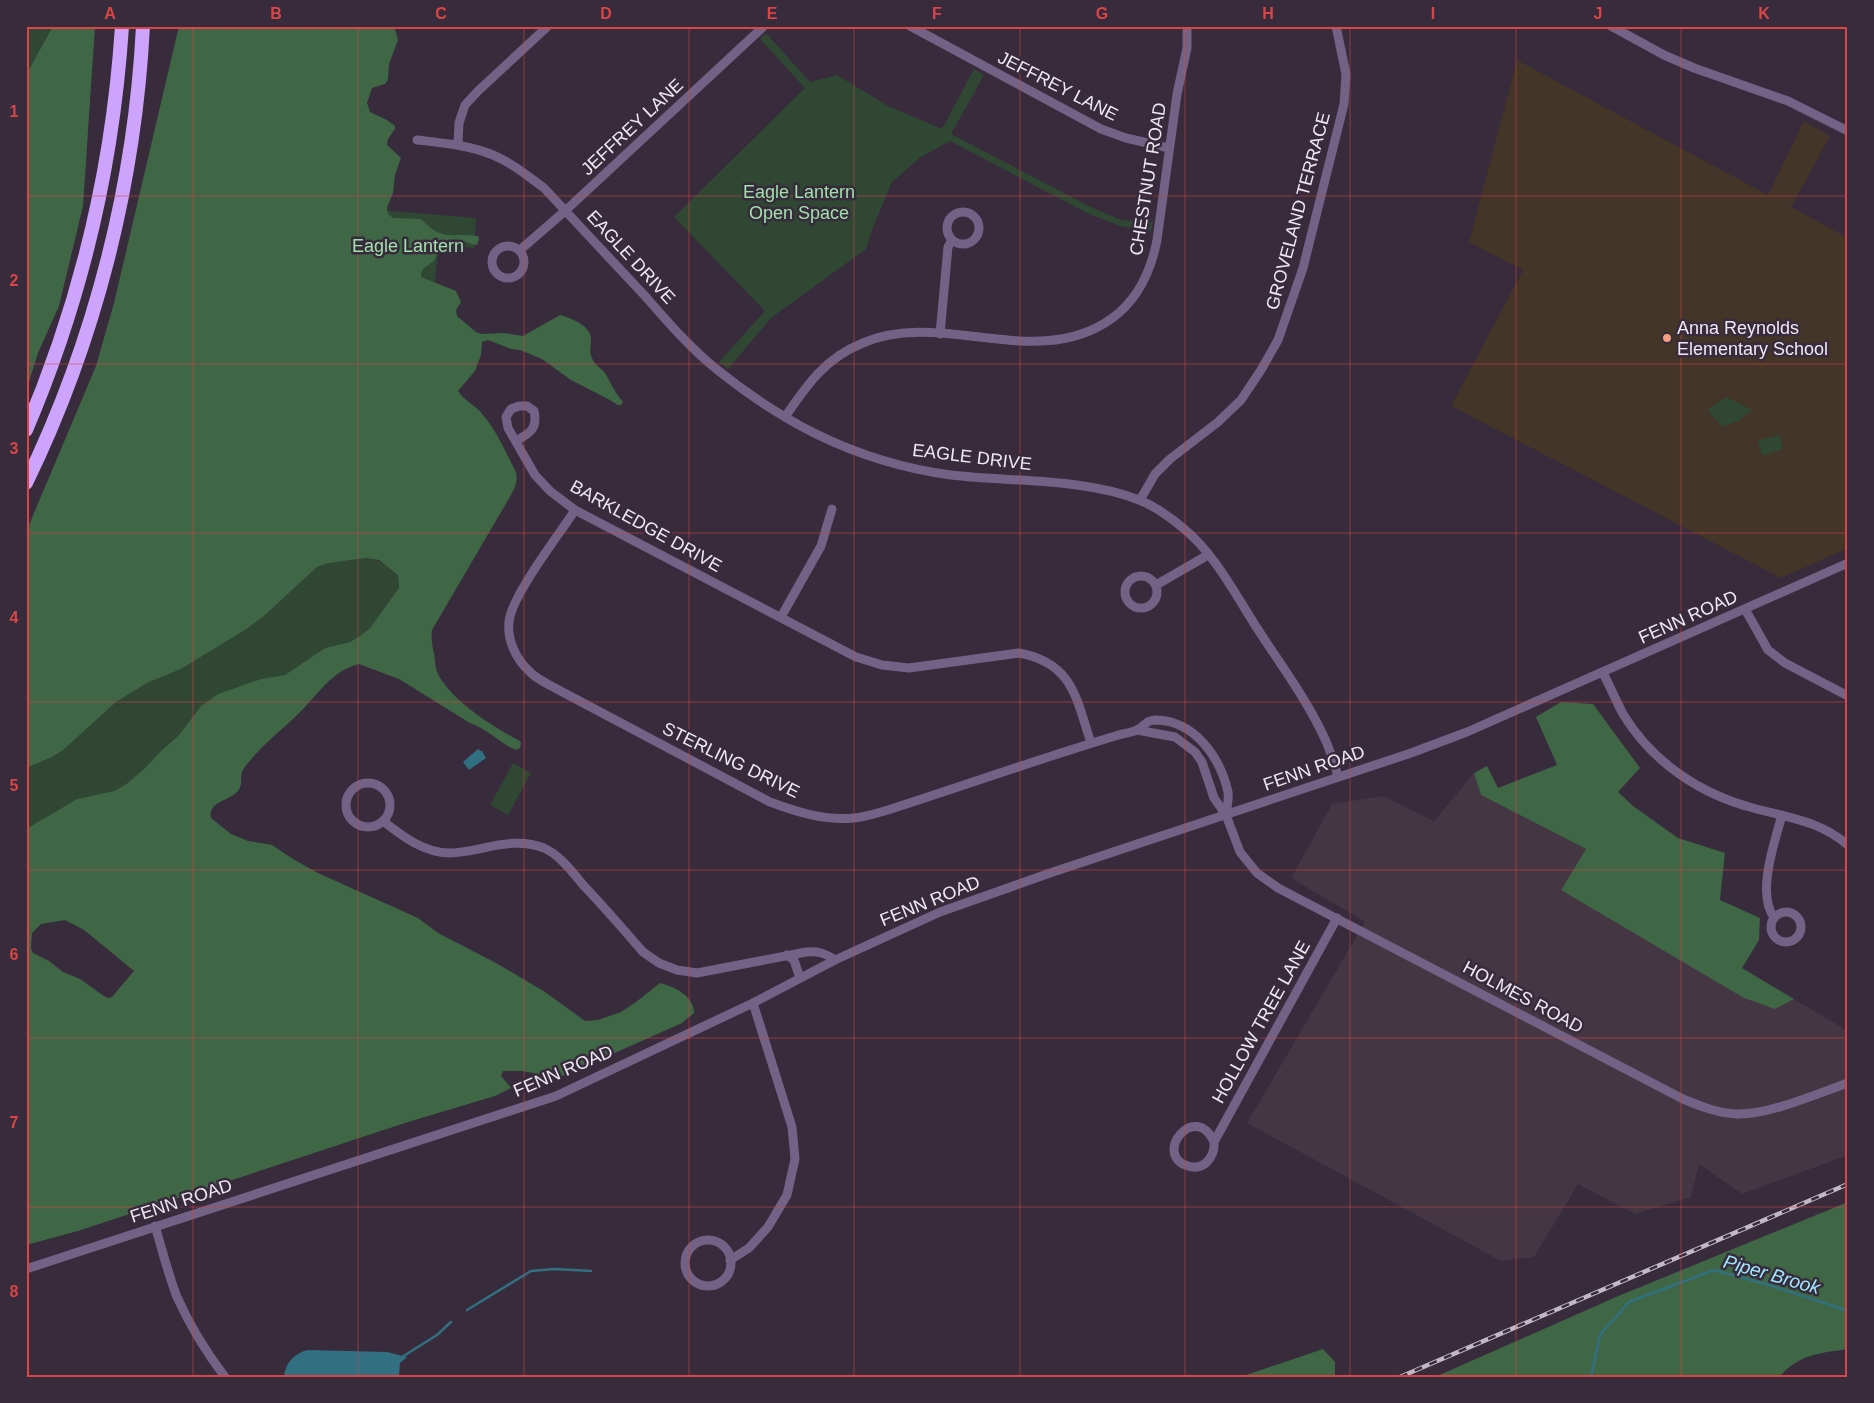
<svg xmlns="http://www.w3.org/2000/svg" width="1874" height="1403" font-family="Helvetica,sans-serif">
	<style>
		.industrial { fill: #443643 }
		.education { fill: #433527 }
		.green { fill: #2f4733 }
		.forest { fill: #3f6746; fill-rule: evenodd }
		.water { fill: #316f81 }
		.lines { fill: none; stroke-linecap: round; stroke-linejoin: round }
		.stream { stroke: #316f81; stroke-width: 2.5 }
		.minor { stroke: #726285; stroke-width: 9 }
		.highway { stroke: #cda3fb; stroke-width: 14 }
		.rail-casing { stroke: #c2b9c5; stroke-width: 4.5 }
		.rail { stroke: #372b3c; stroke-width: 2.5; stroke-dasharray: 8; stroke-linecap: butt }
		.grid { fill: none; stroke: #da4546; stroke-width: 1; stroke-opacity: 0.55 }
		.poi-dot { fill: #f3a082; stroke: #372b3c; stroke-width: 2 }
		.labels { text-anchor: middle; stroke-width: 5; stroke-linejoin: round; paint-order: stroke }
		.street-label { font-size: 18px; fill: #efe7f2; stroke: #372b3c }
		.park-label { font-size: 18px; fill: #a0e1aa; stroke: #372b3c }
		.poi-label { font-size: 18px; fill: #efe7f2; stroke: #372b3c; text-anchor: start }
		.water-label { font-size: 19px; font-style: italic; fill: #9de7fe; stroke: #372b3c }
		.neatline { fill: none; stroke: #da4546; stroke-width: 2 }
		.grid-label { font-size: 16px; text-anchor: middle; font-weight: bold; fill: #da4546 }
	</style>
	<rect width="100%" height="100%" fill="#372b3c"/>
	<path class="industrial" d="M1474 773 1481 795 1586 849 1561 890 1775 1009 1794 999 1848 1031V1155L1742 1194 1699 1164 1691 1197 1635 1214 1578 1184 1534 1257 1501 1261 1247 1123 1365 922 1291 878 1332 804 1383 796 1434 821Z"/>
	<path class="education" d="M1517 60 1768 195 1804 121 1830 136 1791 207 1848 238V548L1781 578 1451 406 1523 270 1469 242Z"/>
	<g class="green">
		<path d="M26 26H53L26 75Z"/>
		<path d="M766 33 810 82 837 75 888 106 942 129 974 69 984 75 951 134 1089 206 1121 220 1153 222 1151 231 1120 226 1087 213 950 141 921 157 892 182 872 230 866 249 771 318 728 369 719 362 765 311 674 217 805 88 760 39Z"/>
		<path d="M380 210 476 218 474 248 439 246 432 304Z"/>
		<path d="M1726 397 1752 410 1738 421 1723 427 1707 410Z"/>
		<path d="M1780 435 1783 449 1762 456 1758 440Z"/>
		<path d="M366 558C380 560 388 565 398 575L399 588 370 628 360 636 350 642 325 648 285 675 261 679 201 706 179 735 161 751 144 769 125 785 114 791 77 799 26 829V768L52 757 62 751 116 702 147 683 181 669 245 630 264 616 317 567 329 563Z"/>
		<path d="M513 763 531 773 508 815 490 805Z"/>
	</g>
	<g class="forest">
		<path d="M53 26H95L83 206 59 306 38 353 26 391V75Z"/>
		<path d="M179 26H394L398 40 389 64 388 80 385 84 372 88 367 103 370 112 387 120 395 126V129L388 139 387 145 401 158 395 175 393 193 387 208 388 214 393 218 421 219C444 243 450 232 478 236L479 239 477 245 472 244 460 240 445 246 438 252 434 261 424 268 421 273V277L456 291 461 302 456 310 457 316 476 332 481 334 504 333 523 336 560 315C571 318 592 326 591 340 591 347 589 351 592 358 594 364 601 368 605 373 611 383 615 393 623 402L621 405H618L608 399 571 380 542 359 520 350 511 349 488 340 482 342 481 355 475 371 458 391C464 401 476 405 483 415 497 431 506 453 516 472 518 482 515 487 511 495L432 630C431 637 432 645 434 653 435 658 435 666 437 672 450 700 493 727 520 741L521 743 520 748 516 750C499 743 488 729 470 723L399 679 359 664C331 671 318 695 298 714 282 730 263 744 248 763 246 765 243 769 242 772 240 779 243 785 238 791 228 802 208 801 211 818L231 834 248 841 272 845 293 859 318 873 418 918 438 933 496 963 545 992 585 1021 598 1020 621 1012 636 1002 660 983C675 987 694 996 694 1013L682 1023 565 1075 550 1079 539 1074 522 1071H503L501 1076 511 1088 495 1096 408 1122 78 1231 26 1245V829L77 799 114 791 125 785 144 769 161 751 179 735 201 706 218 694 261 679 285 675 325 648 350 642 360 636 370 628 399 588 398 575 379 560 366 558 329 563 317 567 264 616 245 630 181 669 147 683 116 702 62 751 52 757 26 768V532L96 366 114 303ZM65 920 84 930 134 971 112 997 109 998 104 996 80 979 63 972 49 961 33 953 31 948 32 933 41 924Z"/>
		<path d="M1561 702 1593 704 1640 768 1618 792 1633 806 1678 838 1725 853 1720 900 1760 918 1759 940 1742 968 1794 999 1775 1009 1744 998 1561 890 1586 849 1481 795 1474 773 1487 766 1498 788 1557 765 1536 717Z"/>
		<path d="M1848 1202V1349C1821 1353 1800 1354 1781 1375L1782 1377H1435L1616 1297Z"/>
		<path d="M1323 1349 1335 1362V1377H1240Z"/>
	</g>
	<g class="water">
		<path d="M478 749 481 751H482L486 758 469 770 463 762Z"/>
		<path d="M307 1350 387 1352 407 1357 400 1363 399 1377H284C285 1363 294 1354 307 1350Z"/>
	</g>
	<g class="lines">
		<g class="stream">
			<path d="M467 1310 531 1271 555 1269 591 1271"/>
			<path d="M402 1357 437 1335 451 1322"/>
			<path d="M1591 1377 1600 1335 1629 1302 1714 1270 1769 1285 1848 1311"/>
		</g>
		<g class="minor">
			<path d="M910 26 1101 129 1126 138 1169 148"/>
			<path d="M1611 26 1664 55 1694 68 1788 101 1848 131"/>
			<path d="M417 140C443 143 468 145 493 155 512 163 528 176 544 188 578 224 611 260 645 296 667 321 689 347 715 368 746 393 780 416 816 434 857 454 905 469 951 475 1009 482 1085 478 1139 500 1154 506 1170 517 1183 528 1214 553 1234 592 1255 625 1278 661 1306 698 1324 737 1330 749 1334 763 1338 776"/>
			<path d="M458 144 459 123 465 105 478 91 548 26"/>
			<circle cx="963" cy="228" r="16"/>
			<circle cx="508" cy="262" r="16"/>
			<path d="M520 250 565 211 764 26"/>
			<path d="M940 334 948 247 952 240"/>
			<path d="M785 417C807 385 825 358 863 343 942 309 1036 372 1111 319 1138 300 1151 271 1157 240L1177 94 1187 48V26"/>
			<path d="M516 441C530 433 538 429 534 411L527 406H519L511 409 506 417 508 428 535 475 550 491 575 510 856 657 882 665 909 668 1019 653C1073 663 1076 698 1091 743"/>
			<path d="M1140 500 1155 474 1170 459 1218 422 1241 400 1261 370 1278 340 1303 268 1344 104 1346 74 1336 26"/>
			<path d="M575 510C559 535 511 596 509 622 507 640 516 659 529 671 535 678 546 683 555 688L770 802C797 812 825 821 854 818 865 817 877 813 888 810 966 785 1044 757 1122 734 1127 733 1133 732 1137 730 1145 726 1146 720 1156 720 1195 721 1220 757 1228 792 1229 799 1227 808 1226 815"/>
			<circle cx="1141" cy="592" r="16"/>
			<path d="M1156 585 1208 555"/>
			<path d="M1745 609 1768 650 1785 663 1848 696"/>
			<path d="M781 617 821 546 832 509"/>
			<path d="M1603 673C1610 686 1616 701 1623 714 1652 762 1700 794 1753 808 1789 818 1818 820 1848 845"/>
			<path d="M1137 730 1175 737 1195 752 1202 762 1214 798 1226 815 1240 852 1257 873 1278 888 1683 1099C1700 1106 1717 1113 1736 1114 1769 1115 1816 1094 1848 1083"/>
			<circle cx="368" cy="805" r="22"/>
			<path d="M383 821C402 836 424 853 450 853 482 852 512 835 544 848 560 855 573 873 585 887 605 908 624 930 643 952L659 963 677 970 697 973 806 952C818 951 825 953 835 960"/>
			<circle cx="1786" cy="927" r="15"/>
			<path d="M1774 917C1756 894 1775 841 1782 815"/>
			<path d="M787 955 794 960 800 978"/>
			<path d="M1214 1142C1195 1100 1152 1155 1188 1166 1204 1171 1215 1157 1214 1142L1337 918"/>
			<path d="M155 1226C162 1249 168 1274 177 1297 190 1326 206 1352 225 1377"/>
			<circle cx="708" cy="1263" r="23"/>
			<path d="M730 1260 749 1248 768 1227 787 1195 795 1159 792 1127 753 1003"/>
			<path d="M26 1269 556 1096 753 1003 835 960 940 912 1053 872 1411 753 1467 732 1848 563"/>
		</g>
		<g class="highway">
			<path d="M26 430C81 301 113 166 122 26"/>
			<path d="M26 483C95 341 135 184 143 26"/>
		</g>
		<g class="rail-casing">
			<path id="rail" d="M1400 1377 1848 1184"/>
		</g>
		<use href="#rail" class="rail"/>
	</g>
	<path class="grid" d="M193 26V1377M358 26V1377M524 26V1377M689 26V1377M854 26V1377M1020 26V1377M1185 26V1377M1350 26V1377M1516 26V1377M1681 26V1377M26 196H1848M26 364H1848M26 533H1848M26 702H1848M26 870H1848M26 1038H1848M26 1207H1848"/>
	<circle class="poi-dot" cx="1667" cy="338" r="5"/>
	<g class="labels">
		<g class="street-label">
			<text transform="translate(1058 86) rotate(27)" y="6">JEFFREY LANE</text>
			<text transform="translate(632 127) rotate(-43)" y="6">JEFFREY LANE</text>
			<text transform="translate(1148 179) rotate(-81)" y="6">CHESTNUT ROAD</text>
			<text transform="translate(1298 211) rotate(-75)" y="6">GROVELAND TERRACE</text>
			<text transform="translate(631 257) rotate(47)" y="6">EAGLE DRIVE</text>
			<text transform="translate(972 457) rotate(7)" y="6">EAGLE DRIVE</text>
			<text transform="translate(646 526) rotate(29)" y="6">BARKLEDGE DRIVE</text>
			<text transform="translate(1688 617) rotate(-24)" y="6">FENN ROAD</text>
			<text transform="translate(731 760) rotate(26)" y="6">STERLING DRIVE</text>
			<text transform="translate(1314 768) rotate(-19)" y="6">FENN ROAD</text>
			<text transform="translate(930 901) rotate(-22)" y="6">FENN ROAD</text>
			<text transform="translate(1523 997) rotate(28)" y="6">HOLMES ROAD</text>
			<text transform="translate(1261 1022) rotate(-61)" y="6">HOLLOW TREE LANE</text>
			<text transform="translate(563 1071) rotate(-23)" y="6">FENN ROAD</text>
			<text transform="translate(181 1201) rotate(-18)" y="6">FENN ROAD</text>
		</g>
		<g class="park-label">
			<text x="799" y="198">Eagle Lantern<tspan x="799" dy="21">Open Space</tspan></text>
			<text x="408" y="252">Eagle Lantern</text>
		</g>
		<g class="poi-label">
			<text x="1677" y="334">Anna Reynolds<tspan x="1677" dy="21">Elementary School</tspan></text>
		</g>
		<g class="water-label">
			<text transform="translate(1772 1274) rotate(16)" y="7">Piper Brook</text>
		</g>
	</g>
	<rect width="1874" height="1403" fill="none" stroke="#372b3c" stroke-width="55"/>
	<rect x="28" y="28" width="1818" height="1348" class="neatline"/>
	<g class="grid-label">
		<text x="110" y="19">A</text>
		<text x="276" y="19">B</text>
		<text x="441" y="19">C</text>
		<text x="606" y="19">D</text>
		<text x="772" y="19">E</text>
		<text x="937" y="19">F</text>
		<text x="1102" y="19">G</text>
		<text x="1268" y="19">H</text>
		<text x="1433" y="19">I</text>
		<text x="1598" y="19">J</text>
		<text x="1764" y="19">K</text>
		<text x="14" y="117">1</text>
		<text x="14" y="286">2</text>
		<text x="14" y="454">3</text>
		<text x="14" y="623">4</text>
		<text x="14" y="791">5</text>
		<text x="14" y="960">6</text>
		<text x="14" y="1128">7</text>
		<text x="14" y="1297">8</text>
	</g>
</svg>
